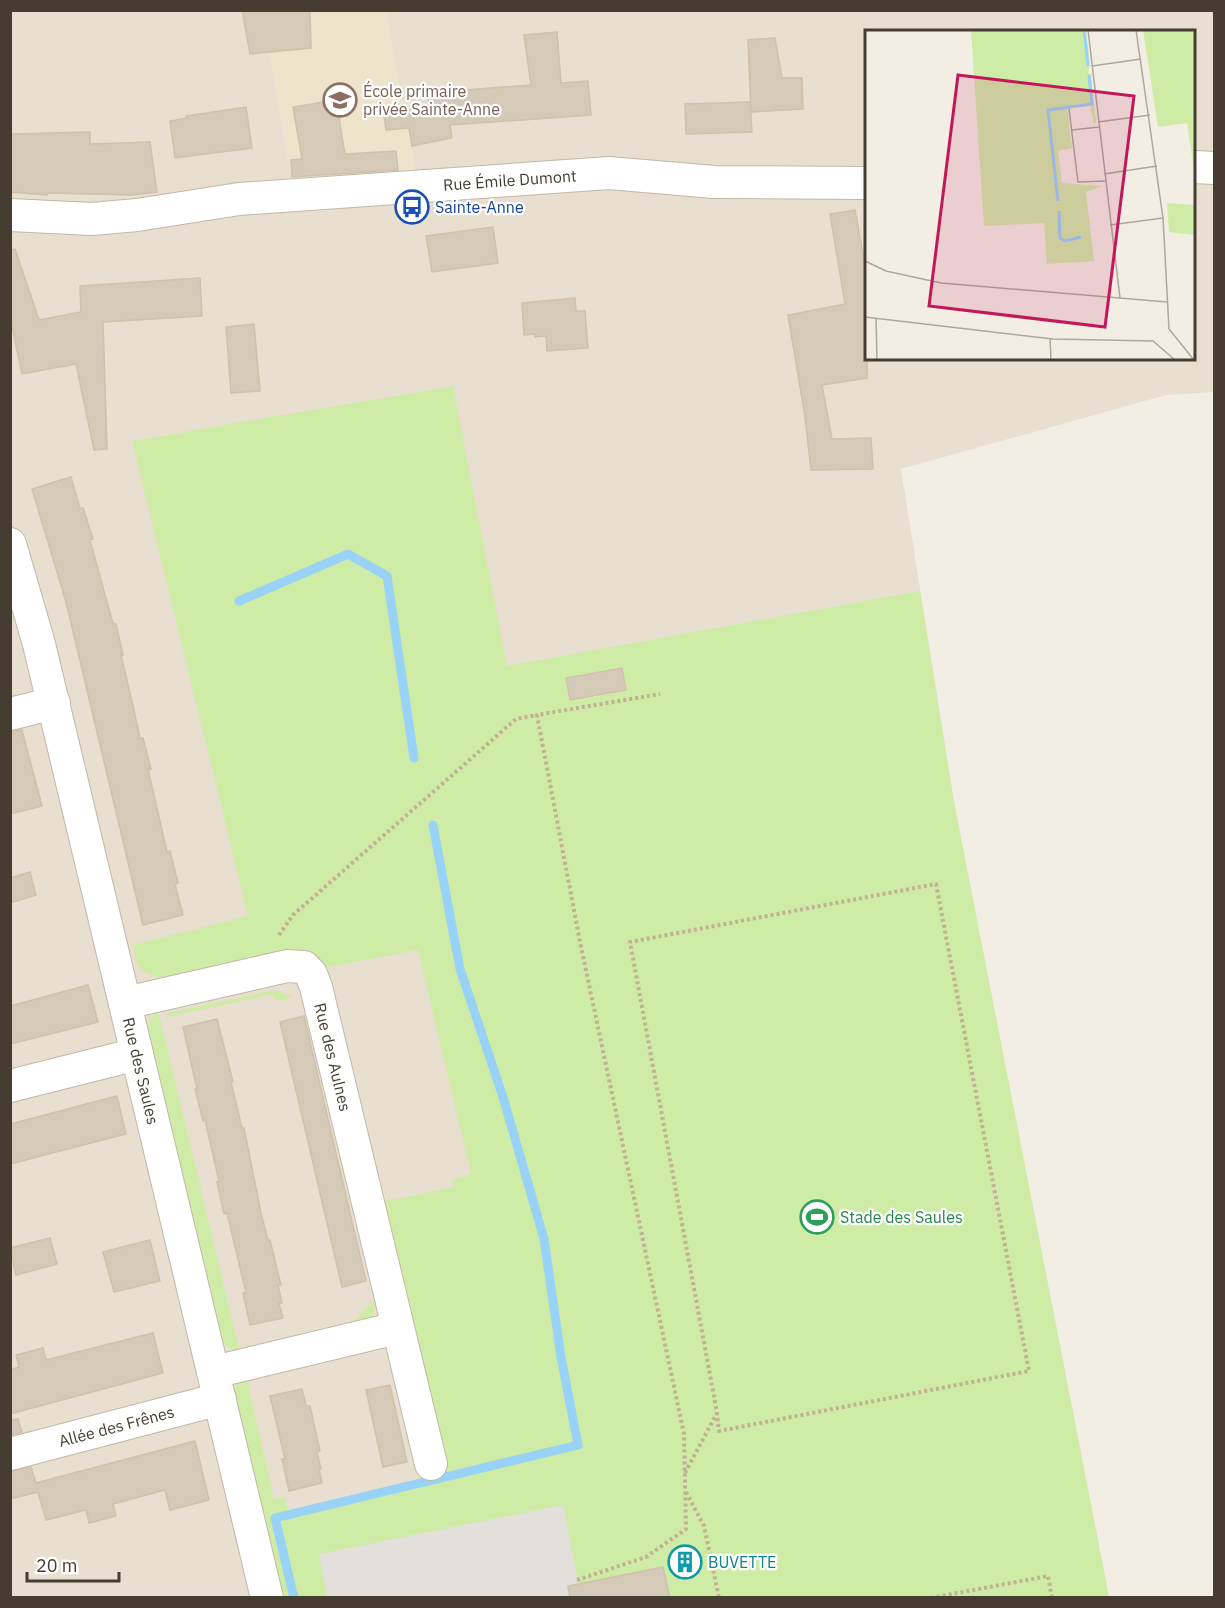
<svg xmlns="http://www.w3.org/2000/svg" width="1225" height="1608" font-family="'IBM Plex Sans',sans-serif">
	<style>
		.residential { fill: #e8dfd0; fill-rule: evenodd }
		.education { fill: #eee3cb }
		.green { fill: #cfeca7 }
		.parking { fill: #e3e0dc }
		.lines { fill: none; stroke-linecap: round; stroke-linejoin: round }
		.stream { stroke: #98d3f7; stroke-width: 9 }
		.building { fill: #d5c9b7; stroke: #d1c0aa; stroke-width: 1.5 }
		.minor-casing { stroke: #c2b8a7; stroke-width: 34 }
		.path { stroke: #c2b194; stroke-width: 4; stroke-dasharray: 3 3; stroke-linecap: butt }
		.minor { stroke: #fff; stroke-width: 32 }
		.labels { text-anchor: middle; stroke-width: 4.5; stroke-linejoin: round; paint-order: stroke }
		.education-label { font-size: 16px; fill: #785e54; stroke: #fff; text-anchor: start }
		.street-label { font-size: 16px; fill: #453d32; stroke: #fff }
		.transit-label { font-size: 16px; fill: #164399; stroke: #fff; text-anchor: start }
		.leisure-label { font-size: 16px; fill: #27864d; stroke: #fff; text-anchor: start }
		.culture-label { font-size: 16px; fill: #0d838f; stroke: #fff; text-anchor: start }
		.inset-river { fill: none; stroke: #98d3f7; stroke-width: 3 }
		.inset-road { fill: none; stroke: #ada79c; stroke-width: 1.5 }
		.view { fill: #c2185b; fill-opacity: 0.15; stroke: #c2185b; stroke-width: 3 }
		.inset-edge { fill: none; stroke: #453d32; stroke-width: 3 }
	</style>
	<rect width="100%" height="100%" fill="#f3eee3"/>
	<path class="residential" d="M11 11H1214V392L1166 395 901 469 954 802 1109 1597 11 1598ZM866 32H1194V358H866Z"/>
	<path class="education" d="M242 11H386L417 175 292 183 269 52 250 54Z"/>
	<g class="green">
		<path d="M453 386 507 666 920 591 954 802 1109 1597H281L233 1400 235 1386 246 1375 274 1499 285 1498 289 1515 420 1485 419 1474 445 1468 382 1202 454 1187 452 1179 471 1174 418 950 323 968 161 981C157 976 154 976 148 974 136 969 135 956 133 945L248 916 132 441Z"/>
		<path d="M274 990 293 997 275 1001 273 994 167 1017V1013Z"/>
		<path d="M158 1010 240 1353 226 1346 219 1339 147 1035 149 1022Z"/>
		<path d="M375 1299 373 1317 365 1325 253 1352 252 1347 353 1322Z"/>
	</g>
	<path class="parking" d="M563 1505 581 1597H327L319 1554Z"/>
	<g class="lines">
		<g class="stream">
			<path d="M239 601 348 554 387 576 414 758"/>
			<path d="M294 1598 275 1518 578 1445 561 1357 544 1239 503 1097 460 969 433 825"/>
		</g>
	</g>
	<g class="building">
		<path d="M242 10H310L311 48 250 54Z"/>
		<path d="M557 32 561 83 588 81 591 115 450 125 452 138 412 146 409 128 386 130 384 115 429 105 427 93 531 85 524 35Z"/>
		<path d="M775 38 782 78H802L803 109 751 112 748 40Z"/>
		<path d="M336 100 345 154 396 151 398 170 292 177 291 160 302 159 293 107Z"/>
		<path d="M750 102 752 132 686 134 685 104Z"/>
		<path d="M246 107 252 148 175 158 170 121 187 118 186 116Z"/>
		<path d="M90 132V144L150 142 157 192 131 195 47 193V195L10 192V134Z"/>
		<path d="M855 210 867 275V378L822 385 832 439 871 438 873 469 811 470 805 417 788 315 845 304 830 214Z"/>
		<path d="M493 227 498 263 432 272 426 236Z"/>
		<path d="M15 249 39 320 81 312 80 286 200 278 202 316 103 322 107 449 94 450 76 364 22 374 10 317V250Z"/>
		<path d="M575 298 576 311H585L588 348 547 351 546 336 535 337V334L524 335 522 303Z"/>
		<path d="M254 324 260 391 231 393 226 327Z"/>
		<path d="M71 477 80 509 83 508 93 539 90 540 113 624H116L123 655H121L133 706 140 738H143L151 769H148L167 852 170 851 178 883 175 884 183 915 143 925 66 602 32 489Z"/>
		<path d="M622 668 626 690 570 700 566 678Z"/>
		<path d="M22 730 42 806 10 814V731Z"/>
		<path d="M30 872 36 895 10 903V878Z"/>
		<path d="M88 985 98 1022 10 1044V1006Z"/>
		<path d="M304 1016 366 1281 342 1287 280 1022Z"/>
		<path d="M217 1019 233 1082H231L242 1128H244L261 1213 268 1240H270L281 1285H278L282 1303H279L283 1318 250 1325 243 1293H246L227 1213 224 1214 217 1182 219 1181 205 1120 203 1121 195 1089H197L183 1027Z"/>
		<path d="M117 1096 126 1134 10 1164V1124Z"/>
		<path d="M50 1238 57 1264 16 1275 10 1248Z"/>
		<path d="M150 1240 160 1281 114 1292 103 1252Z"/>
		<path d="M153 1333 163 1373 10 1414V1370L19 1367 16 1355 43 1348 46 1360Z"/>
		<path d="M390 1385 407 1462 383 1467 366 1390Z"/>
		<path d="M302 1389 306 1406H310L320 1451 317 1452 321 1469H319L322 1483 289 1491 282 1459H285L270 1396Z"/>
		<path d="M18 1419 22 1432 10 1435V1420Z"/>
		<path d="M195 1441 209 1500 170 1510 165 1490 113 1504 116 1516 89 1523 86 1510 46 1520 38 1492 10 1499V1471L31 1467 36 1483Z"/>
		<path d="M695 1547 699 1573 675 1576 672 1550Z"/>
		<path d="M663 1567 670 1598H570L568 1586Z"/>
	</g>
	<g class="lines">
		<g class="minor-casing">
			<g id="minor">
				<path d="M1194 167 1214 168"/>
				<path id="s1" d="M10 215 92 219 137 215 239 199 609 173 714 182 866 183"/>
				<path id="s2" d="M10 544 39 644 267 1598"/>
				<path d="M10 714 54 703"/>
				<path id="s3" d="M125 1003 287 966 304 967 311 974 316 987 431 1464"/>
				<path d="M10 1086 137 1054"/>
				<path d="M214 1372 397 1328"/>
				<path id="s4" d="M10 1454 220 1399"/>
			</g>
		</g>
		<g class="path">
			<path d="M279 935 293 915 516 719 537 715"/>
			<path d="M685 1473 717 1413 630 942 936 884 1029 1371 719 1431 717 1413"/>
			<path d="M686 1492 704 1526 719 1598"/>
			<path d="M577 1580 646 1557 686 1529 684 1434 580 942 537 715 660 694"/>
			<path d="M931 1598 1048 1576 1052 1598"/>
		</g>
		<use href="#minor" class="minor"/>
	</g>
	<defs>
		<g id="school-ring" transform="scale(1.725)"><circle r="9.5" fill="#fff" stroke="#8d6e63" stroke-width="1.5"/><path d="M0-5L7-2L0 1L-7-2ZM-4 1L0 2.5L4 1V4Q0 6-4 4Z" fill="#8d6e63"/></g>
		<g id="bus-ring" transform="scale(1.725)"><circle r="9.5" fill="#fff" stroke="#1a4fb4" stroke-width="1.5"/><path d="M-5-6H5V4H4V6H2V4H-2V6H-4V4H-5ZM-3.5-4V0h7V-4ZM-3.5 1.2v1.5H-2V1.2ZM2 1.2v1.5H3.5V1.2Z" fill="#1a4fb4"/></g>
		<g id="stadium-ring" transform="scale(1.725)"><circle r="9.5" fill="#fff" stroke="#2e9e5b" stroke-width="1.5"/><path d="M0-5a6.5 5 0 1 0 0 10a6.5 5 0 1 0 0-10ZM-3.5-1.8h7v3.6h-7Z" fill="#2e9e5b"/></g>
		<g id="building-ring" transform="scale(1.725)"><circle r="9.5" fill="#fff" stroke="#0f9aa8" stroke-width="1.5"/><path d="M-4-6H4V6H1V3H-1V6H-4ZM-2.5-4.3h1.7v1.8h-1.7ZM.8-4.3h1.7v1.8H.8ZM-2.5-1h1.7V.8h-1.7ZM.8-1h1.7V.8H.8Z" fill="#0f9aa8"/></g>
	</defs>
	<g fill-rule="evenodd">
		<use href="#school-ring" x="340" y="100"/>
		<use href="#bus-ring" x="412" y="207"/>
		<use href="#stadium-ring" x="817" y="1217"/>
		<use href="#building-ring" x="685" y="1562"/>
	</g>
	<g class="labels">
		<g class="education-label">
			<text x="363" y="97">École primaire<tspan x="363" dy="18">privée Sainte-Anne</tspan></text>
		</g>
		<g class="street-label">
			<text dy="6" stroke="none"><textPath href="#s1" startOffset="502">Rue Émile Dumont</textPath></text>
			<text dy="6" stroke="none"><textPath href="#s3" startOffset="279">Rue des Aulnes</textPath></text>
			<text dy="6" stroke="none"><textPath href="#s2" startOffset="543">Rue des Saules</textPath></text>
			<text dy="6" stroke="none"><textPath href="#s4" startOffset="110">Allée des Frênes</textPath></text>
		</g>
		<g class="transit-label">
			<text x="435" y="213">Sainte-Anne</text>
		</g>
		<g class="leisure-label">
			<text x="840" y="1223">Stade des Saules</text>
		</g>
		<g class="culture-label">
			<text x="708" y="1568">BUVETTE</text>
		</g>
	</g>
	<g transform="translate(865 30)">
		<rect width="330" height="330" fill="#f3eee3"/>
		<path d="M106 0H221L225 36 223 43 226 44 231 92 229 95 225 75 202 79 207 118 193 121 197 153 237 156 221 162 229 231 182 234 179 193 119 196ZM278 0H330V146L322 93 293 97ZM302 173 330 175V205L304 202Z" fill="#cfeca7"/>
		<path class="inset-river" d="M219 0 223 36M193 171 183 80 227 74 224 45M194 181 195 208 200 211 216 207"/>
		<path class="inset-road" d="M223 0 255 268M271 0 298 188 304 299 329 330M227 36 276 29M204 79 213 152 240 151M233 92 285 85M207 100 234 97M239 144 292 136M245 195 298 188M0 231 21 241 76 253 302 272M0 287 188 309 288 311 310 330M11 288 12 330M185 309 186 330"/>
		<path class="view" d="M93 45 269 66 240 297 64 276Z"/>
		<rect width="330" height="330" class="inset-edge"/>
	</g>
	<rect width="1225" height="1608" fill="none" stroke="#453d32" stroke-width="24"/>
	<path d="M27 1572v9h92v-9" fill="none" stroke="#453d32" stroke-width="3"/>
	<text x="36" y="1572" font-size="18" fill="#453d32" stroke="#ffffff" stroke-width="4.5" paint-order="stroke">20 m</text>
</svg>
